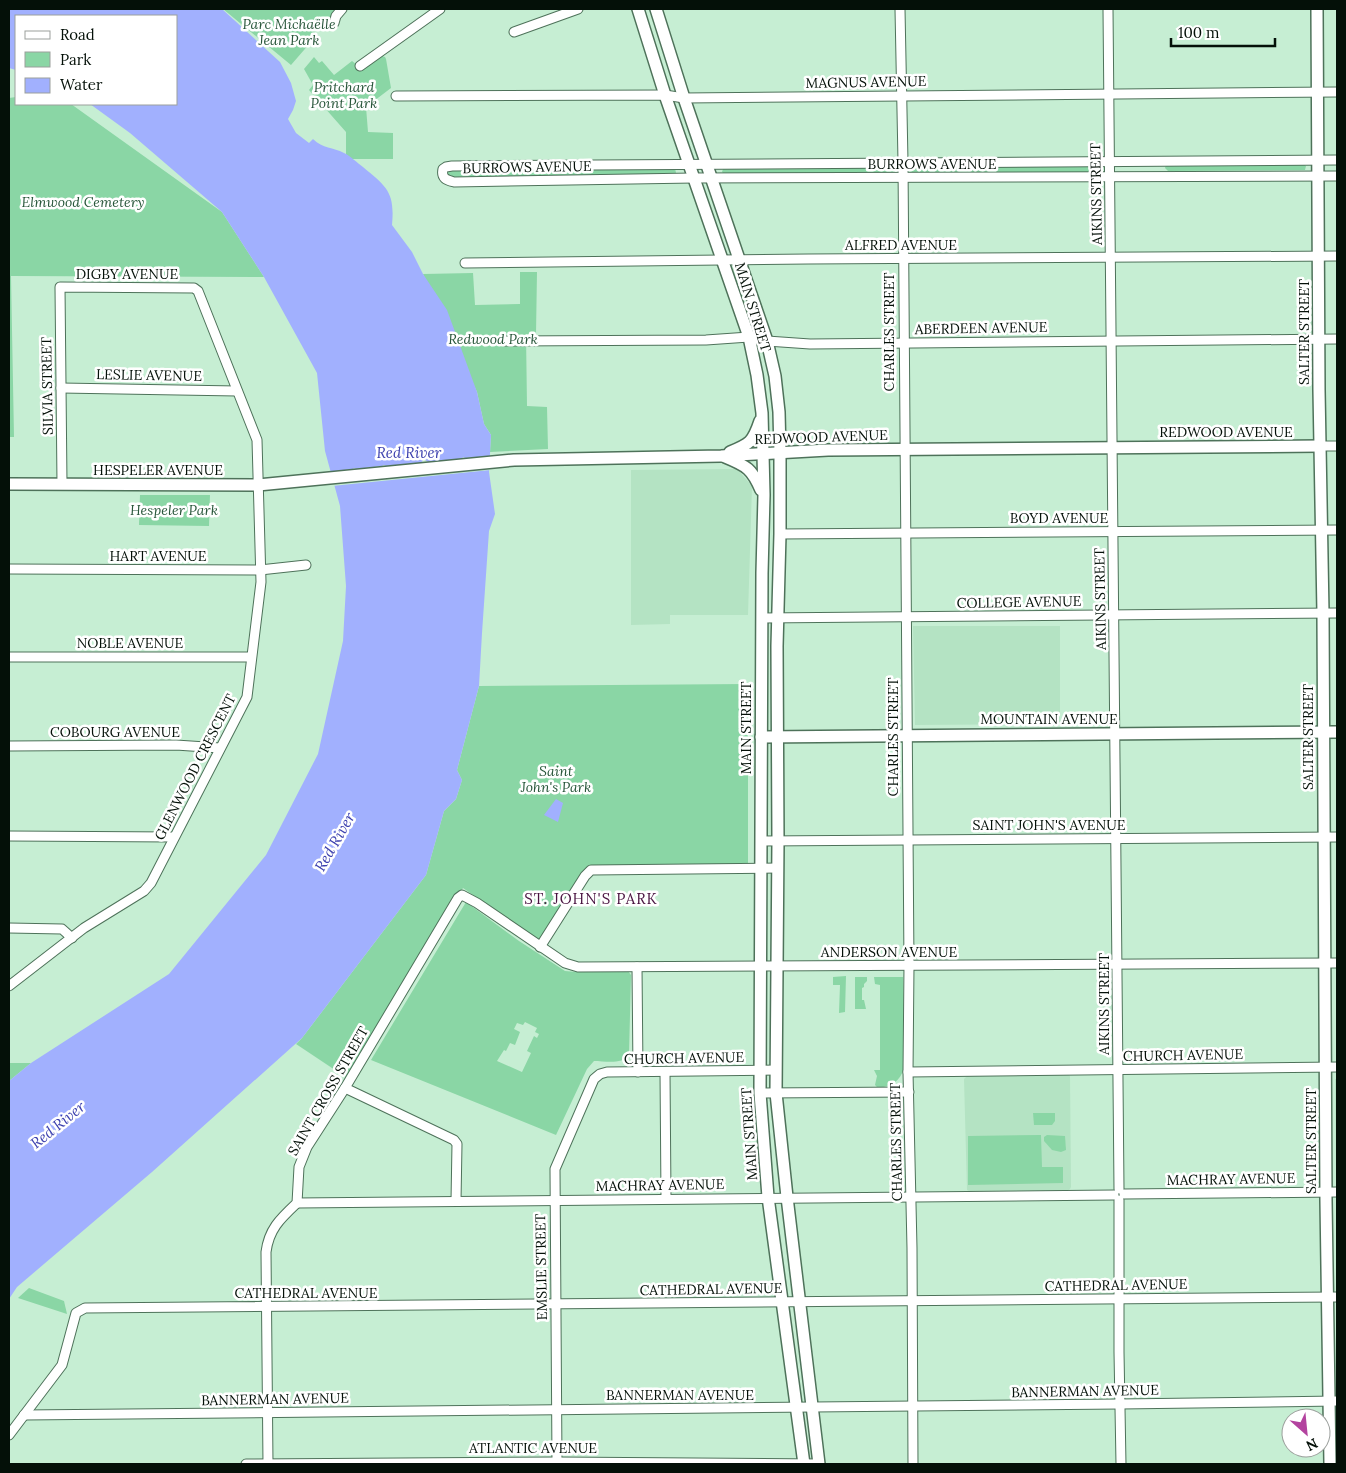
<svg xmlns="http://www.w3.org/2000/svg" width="1346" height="1473" font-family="Lora,serif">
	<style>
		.built { fill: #b4e3c3 }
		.green { fill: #8ad6a5; fill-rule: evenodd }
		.water { fill: #a1b0fe }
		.pier { fill: #c6eed3 }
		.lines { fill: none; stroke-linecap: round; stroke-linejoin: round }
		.minor-casing { stroke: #4e725a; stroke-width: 11 }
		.major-casing { stroke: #4e725a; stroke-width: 14 }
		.minor { stroke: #fff; stroke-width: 9 }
		.major { stroke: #fff; stroke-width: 11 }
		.labels { text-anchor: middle; stroke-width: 5; stroke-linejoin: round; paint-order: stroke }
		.park-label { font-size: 14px; font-style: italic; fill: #28563a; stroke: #fff }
		.street-label { font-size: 14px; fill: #041008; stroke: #fff }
		.water-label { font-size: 15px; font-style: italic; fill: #3d41af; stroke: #fff }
		.neighbourhood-label { font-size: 15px; letter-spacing: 1px; fill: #491340; stroke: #fff }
	</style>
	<rect width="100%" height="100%" fill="#c6eed3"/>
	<g class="built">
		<path d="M737 469 752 486 748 615H670V624L631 625V470Z"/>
		<path d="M913 626H1060V724L915 725Z"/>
		<path d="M969 1074H1068L1070 1076 1071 1187 1070 1189 1066 1191 974 1192H970L967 1190 964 1079Z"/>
		<path d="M1335 1079H1337V1181H1336Z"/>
	</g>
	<g class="green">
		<path d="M223 9H338L328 20 325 17 312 29 317 35 291 65Z"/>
		<path d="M382 56 385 57 386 59 391 88 366 107 368 132 393 133V159H346V132L309 90 313 85 304 69 314 57 319 63 322 61 334 75 352 61 362 69Z"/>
		<path d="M16 97V104H71L222 212 264 277 11 276 14 437H9V98Z"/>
		<path d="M1303 164 1306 166 1305 170 1168 171 1165 168 1166 165Z"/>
		<path d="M1100 166H1102L1103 169 1100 172 906 173V167Z"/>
		<path d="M893 167 896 169 895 172 893 173 724 174 722 172 723 169 725 168Z"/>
		<path d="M675 168 676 173 673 175 449 177 445 175 448 169Z"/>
		<path d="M520 272H537L536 334H526L527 406 547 407 548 449 490 452 491 435 484 424 477 392 423 274 473 273 475 305 520 304Z"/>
		<path d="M140 495H210L209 526 139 525Z"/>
		<path d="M748 684V865L589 867 539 941 463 888 347 1078 296 1044 302 1038 426 875 444 811 456 799 462 780 457 770 479 686Z"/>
		<path d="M466 902 519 941 565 971 576 972 628 971 631 975 629 1055C622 1065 605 1061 594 1061L587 1069 556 1135 371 1060ZM525 1022 537 1028 535 1032 539 1034 537 1038 534 1036 527 1051 531 1053 522 1072 497 1061 504 1050 506 1051 510 1043 515 1045 520 1032 514 1029 517 1023 523 1025Z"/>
		<path d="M846 976 845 1012 839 1013 840 985H833V977Z"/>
		<path d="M855 977H867V981L864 984V987L862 988V1000H864L866 1009H855Z"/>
		<path d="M874 977H903L904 1068C900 1082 891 1086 878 1088L875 1085 877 1076 874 1070H880V985L875 984Z"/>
		<path d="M9 1063H31L9 1081Z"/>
		<path d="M1033 1113H1055V1121L1052 1125H1034Z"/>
		<path d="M1041 1135 1042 1167H1063V1183L968 1185V1136Z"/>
		<path d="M1047 1135 1065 1136 1066 1150 1061 1152 1052 1150 1044 1141V1137Z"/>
		<path d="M29 1288 64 1301 67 1314 18 1298Z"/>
	</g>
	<g class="water">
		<path d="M9 9H222L280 62 291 83 296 101 293 110 288 119 296 133 309 143 313 139C323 149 333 147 344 153 351 156 357 163 363 167 387 187 395 192 392 225L412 252 423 274 447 310 477 392 484 424 491 435 489 472 495 514 489 531 482 633 479 686 457 770 462 780 456 799 444 811 426 875 302 1038 152 1172 17 1287 9 1299V1081L31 1063 169 974 266 855 318 754 343 641 346 586 340 506 325 451 317 373 264 277 222 212 130 133 90 104H176V16H16V70L9 68Z"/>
		<path d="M556 799 563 803 558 822 544 815Z"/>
	</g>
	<path class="pier" d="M492 456 491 470 332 486 328 472 353 469 354 468 356 469 382 466 384 465 386 466 421 463 424 459 428 462 462 459 463 457 465 458Z"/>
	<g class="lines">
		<g class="minor-casing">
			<g id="minor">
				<path d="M900 9 903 162 909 966 908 1072 912 1248 913 1464"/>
				<path d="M1108 9 1119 1189"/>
				<path d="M334 23 336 16 342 9"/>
				<path d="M514 32 578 9"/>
				<path d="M360 66 440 9"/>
				<path d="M396 96 665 95 684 98 1337 92"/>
				<path d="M1337 160 452 166 446 167 443 169C441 178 446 180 454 182L694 178 1337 176"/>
				<path d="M465 263 808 259 1337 256"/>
				<path d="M505 341 706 340 749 337 767 341 810 344 1337 339"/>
				<path d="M61 388 237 391"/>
				<path d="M1321 446H1337"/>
				<path d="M780 534 1337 530"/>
				<path d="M9 569 260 570 306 565"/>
				<path d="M762 618 1337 613"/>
				<path d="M9 657H251"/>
				<path d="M9 746 176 745 220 748"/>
				<path d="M9 836 174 837"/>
				<path d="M761 841 1337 837"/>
				<path d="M9 928 62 929 72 938"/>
				<path d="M540 947 585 876 591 870 777 868"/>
				<path d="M637 967 638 1072"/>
				<path d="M9 986 84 928 144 891 151 883 247 697 261 582 257 440 198 291 194 288 60 287 62 484"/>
				<path d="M665 1072 666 1198"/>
				<path d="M908 1072 1337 1067"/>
				<path d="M345 1088 454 1140 457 1144 456 1201"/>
				<path d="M760 1093 909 1092"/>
				<path d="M1124 1194 1337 1192"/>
				<path d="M1119 1200V1352L1121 1464"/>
				<path d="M297 1203 1114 1195"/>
				<path d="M24 1415 1120 1404 1337 1401"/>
				<path d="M9 1435 62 1365 76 1313 85 1308 1337 1297"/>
				<path d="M557 1462 555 1169 594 1079 600 1074 607 1072 776 1070"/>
				<path d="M246 1464 557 1462 819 1464"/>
				<path d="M268 1464 266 1252C269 1229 280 1219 297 1203L299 1167 307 1147 345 1088 458 898 462 895 477 903 565 963 578 967 1337 963"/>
			</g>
		</g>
		<g class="major-casing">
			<g id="major">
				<path d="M638 9 665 95 749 337 757 375 762 413 764 495 762 573 760 1093 768 1197 804 1464"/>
				<path d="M656 9 684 98 767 341 775 376 779 412 780 453V534L777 646 778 841 776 1093 787 1197 819 1464"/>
				<path d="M1317 9 1319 390 1323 613 1326 1201 1330 1464"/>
				<path d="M730 452C750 444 753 442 760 421"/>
				<path d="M725 457C747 466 752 469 761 490"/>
				<path d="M9 484 258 485 514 460 721 456 828 450 1321 446"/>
				<path d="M761 737 1337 732"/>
			</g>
		</g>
		<use href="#minor" class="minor"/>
		<use href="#major" class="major"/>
	</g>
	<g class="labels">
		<g class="park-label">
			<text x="289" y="29">Parc Michaëlle<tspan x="289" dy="16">Jean Park</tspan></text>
			<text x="344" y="92">Pritchard<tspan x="344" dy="16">Point Park</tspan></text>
			<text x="83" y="207">Elmwood Cemetery</text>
			<text x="493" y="344">Redwood Park</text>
			<text x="174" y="515">Hespeler Park</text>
			<text x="556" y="776">Saint<tspan x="556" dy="16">John's Park</tspan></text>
		</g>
		<g class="street-label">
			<text transform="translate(866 82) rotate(-1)" y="5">MAGNUS AVENUE</text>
			<text x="932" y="169">BURROWS AVENUE</text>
			<text transform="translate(527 167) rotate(-1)" y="5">BURROWS AVENUE</text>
			<text transform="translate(1096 194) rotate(-91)" y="5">AIKINS STREET</text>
			<text x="901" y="250">ALFRED AVENUE</text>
			<text x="127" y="279">DIGBY AVENUE</text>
			<text transform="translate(753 307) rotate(73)" y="5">MAIN STREET</text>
			<text transform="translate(981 328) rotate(-1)" y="5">ABERDEEN AVENUE</text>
			<text transform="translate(889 332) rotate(-90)" y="5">CHARLES STREET</text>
			<text transform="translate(1304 332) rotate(-90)" y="5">SALTER STREET</text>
			<text transform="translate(149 375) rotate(1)" y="5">LESLIE AVENUE</text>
			<text transform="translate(47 386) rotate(-91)" y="5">SILVIA STREET</text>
			<text x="1226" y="437">REDWOOD AVENUE</text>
			<text transform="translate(821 437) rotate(-2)" y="5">REDWOOD AVENUE</text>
			<text x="158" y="475">HESPELER AVENUE</text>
			<text x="1059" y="523">BOYD AVENUE</text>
			<text x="158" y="561">HART AVENUE</text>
			<text transform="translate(1100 599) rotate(-91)" y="5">AIKINS STREET</text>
			<text transform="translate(1019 602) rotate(-1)" y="5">COLLEGE AVENUE</text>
			<text x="130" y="648">NOBLE AVENUE</text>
			<text x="1049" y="724">MOUNTAIN AVENUE</text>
			<text transform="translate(746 728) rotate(-90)" y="5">MAIN STREET</text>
			<text x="115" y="737">COBOURG AVENUE</text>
			<text transform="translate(893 737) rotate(-90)" y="5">CHARLES STREET</text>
			<text transform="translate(1308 737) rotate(-90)" y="5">SALTER STREET</text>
			<text transform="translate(195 767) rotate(-63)" y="5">GLENWOOD CRESCENT</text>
			<text x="1049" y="830">SAINT JOHN'S AVENUE</text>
			<text x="889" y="957">ANDERSON AVENUE</text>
			<text transform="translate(1104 1004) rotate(-90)" y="5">AIKINS STREET</text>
			<text transform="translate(1183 1055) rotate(-1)" y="5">CHURCH AVENUE</text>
			<text transform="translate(684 1058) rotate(-1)" y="5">CHURCH AVENUE</text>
			<text transform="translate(328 1091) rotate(-60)" y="5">SAINT CROSS STREET</text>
			<text transform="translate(749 1134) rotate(-94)" y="5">MAIN STREET</text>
			<text transform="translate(1311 1141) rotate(-90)" y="5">SALTER STREET</text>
			<text transform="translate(896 1142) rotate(-91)" y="5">CHARLES STREET</text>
			<text transform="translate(1231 1179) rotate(-1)" y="5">MACHRAY AVENUE</text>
			<text transform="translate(660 1185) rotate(-1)" y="5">MACHRAY AVENUE</text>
			<text transform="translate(541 1267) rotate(-91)" y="5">EMSLIE STREET</text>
			<text transform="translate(1116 1285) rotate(-1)" y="5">CATHEDRAL AVENUE</text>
			<text transform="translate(711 1289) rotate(-1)" y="5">CATHEDRAL AVENUE</text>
			<text x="306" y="1298">CATHEDRAL AVENUE</text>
			<text transform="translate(1085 1391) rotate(-1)" y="5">BANNERMAN AVENUE</text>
			<text x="680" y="1400">BANNERMAN AVENUE</text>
			<text transform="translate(275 1399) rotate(-1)" y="5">BANNERMAN AVENUE</text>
			<text x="533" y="1453">ATLANTIC AVENUE</text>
		</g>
		<g class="water-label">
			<text x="409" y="458">Red River</text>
			<text transform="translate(335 842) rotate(-60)" y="5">Red River</text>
			<text transform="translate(58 1125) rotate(-39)" y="5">Red River</text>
		</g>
		<g class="neighbourhood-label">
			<text x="591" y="904">ST. JOHN'S PARK</text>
		</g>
	</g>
	<rect width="1346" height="1473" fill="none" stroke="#041008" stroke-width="20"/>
	<rect x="15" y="15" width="162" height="90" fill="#ffffff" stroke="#9b9f9c"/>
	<rect x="25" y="31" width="25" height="8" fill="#ffffff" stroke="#9b9f9c"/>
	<text x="60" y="40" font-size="15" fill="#041008">Road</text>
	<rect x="25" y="52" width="25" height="15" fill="#8ad6a5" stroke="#9b9f9c"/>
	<text x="60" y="65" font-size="15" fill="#041008">Park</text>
	<rect x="25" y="78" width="25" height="15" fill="#a1b0fe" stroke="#9b9f9c"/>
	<text x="60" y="90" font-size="15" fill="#041008">Water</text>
	<g transform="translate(1306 1433) rotate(153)"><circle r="24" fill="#ffffff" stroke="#9b9f9c"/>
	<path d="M0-4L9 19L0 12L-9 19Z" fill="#b3439f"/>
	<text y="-8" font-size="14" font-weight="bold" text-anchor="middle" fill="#041008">N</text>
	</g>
	<path d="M1171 38v8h104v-8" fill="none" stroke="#041008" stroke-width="2.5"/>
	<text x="1178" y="38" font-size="15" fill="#041008" stroke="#ffffff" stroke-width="4" paint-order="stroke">100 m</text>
</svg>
